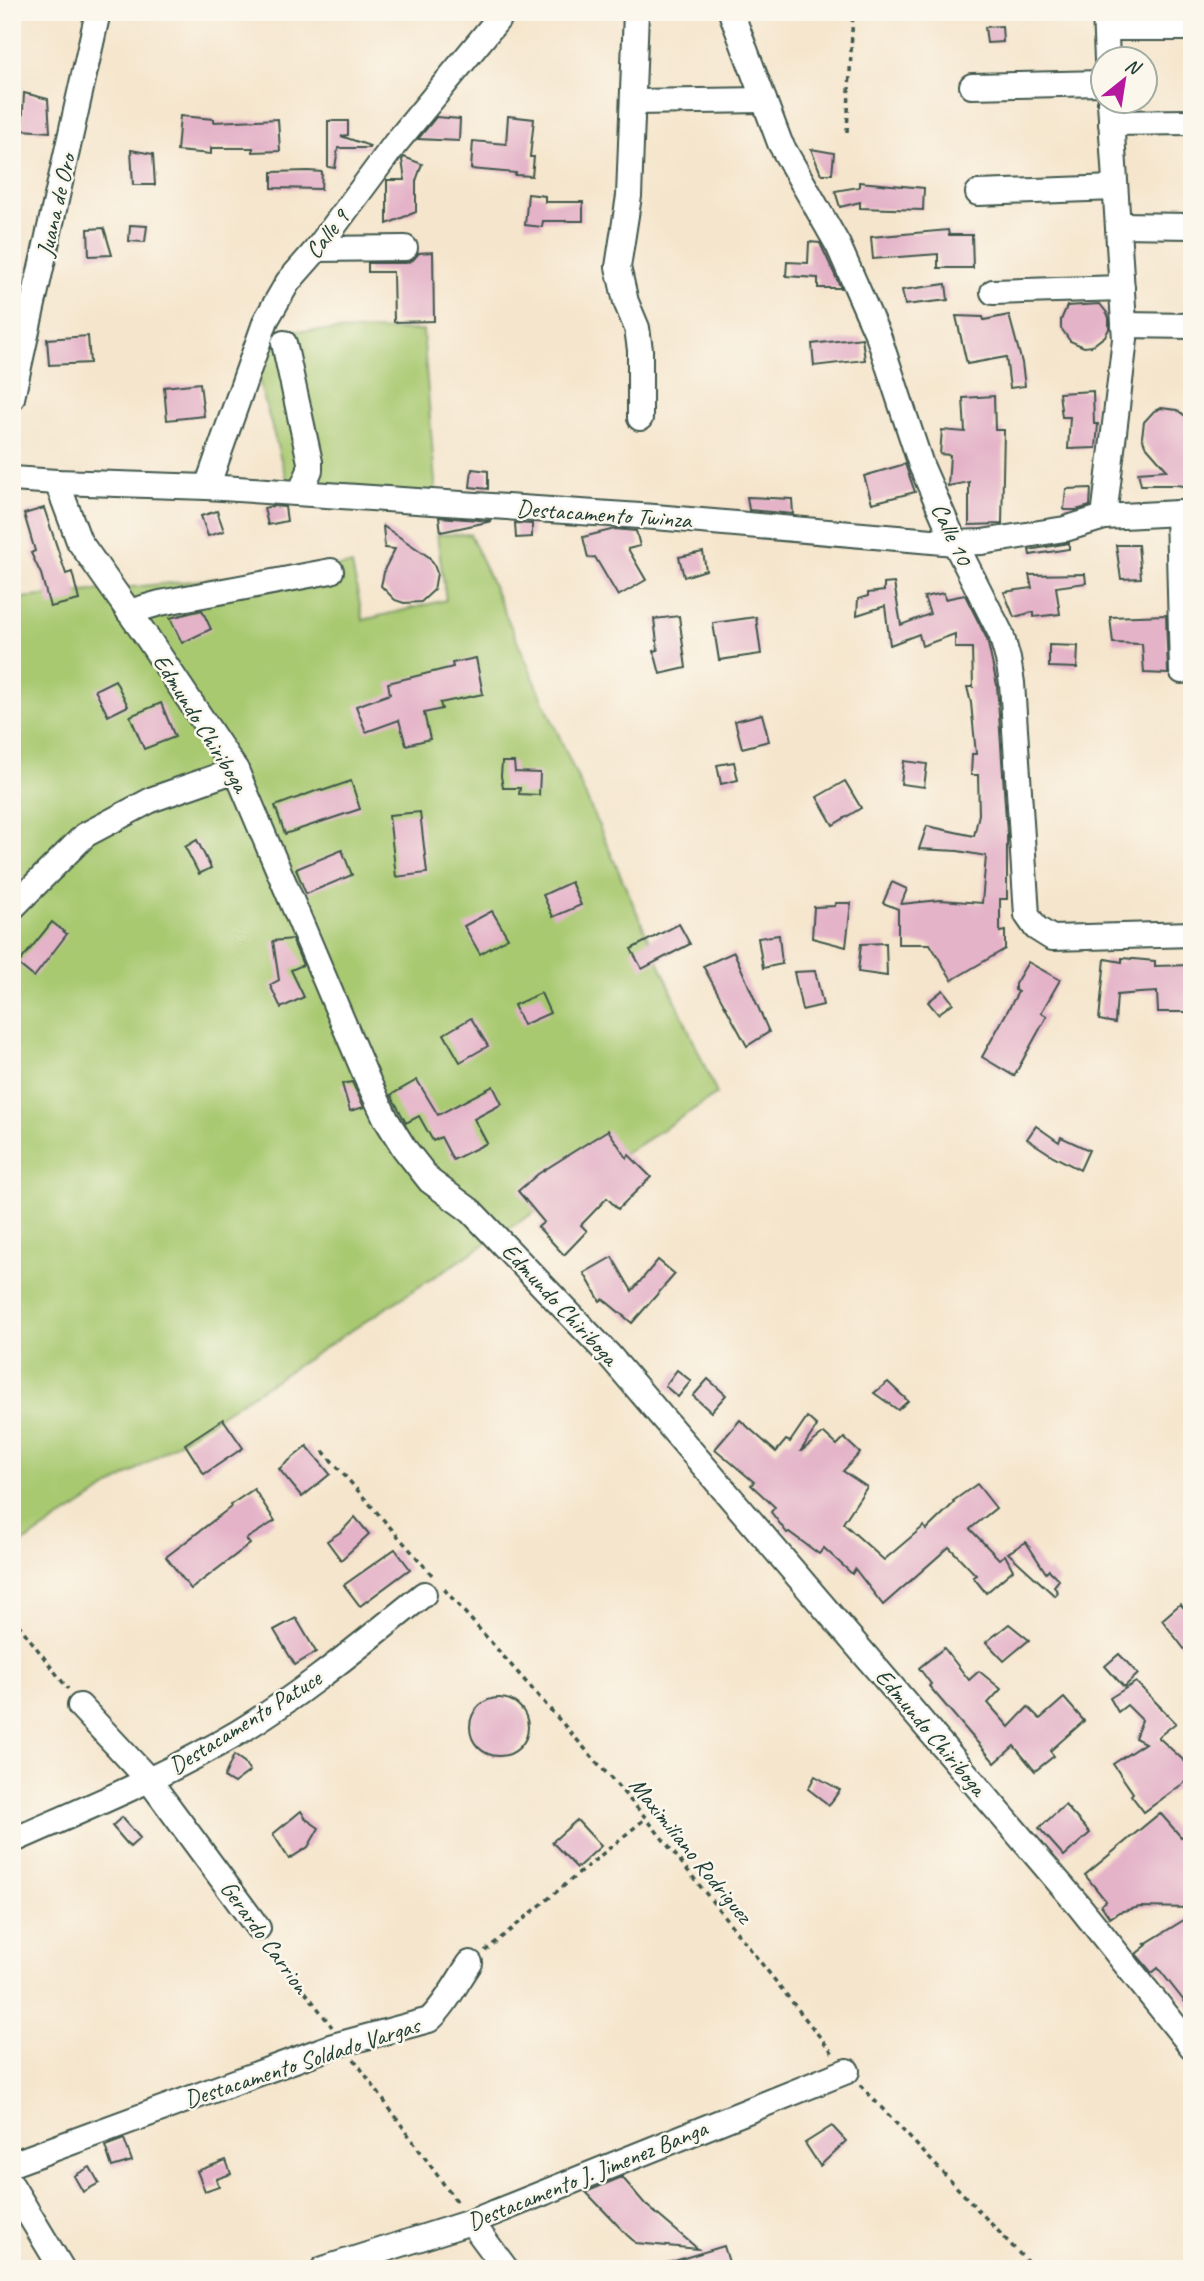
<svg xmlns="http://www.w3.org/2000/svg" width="1204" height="2281" font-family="Caveat,sans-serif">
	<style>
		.green { fill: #a9c971; stroke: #648352; stroke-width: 2 }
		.building { fill: #e4b3c8 }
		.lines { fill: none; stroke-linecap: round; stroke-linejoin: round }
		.minor-casing { stroke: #3f564b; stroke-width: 28 }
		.path { stroke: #3f564b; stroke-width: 3.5; stroke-dasharray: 5 5; stroke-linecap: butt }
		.minor { stroke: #fff; stroke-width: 24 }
		.labels { text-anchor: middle; stroke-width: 5; stroke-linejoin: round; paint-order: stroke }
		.street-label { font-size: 24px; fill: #1f3d34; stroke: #fbf7ec }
	</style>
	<rect width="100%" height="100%" fill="#fbf7ec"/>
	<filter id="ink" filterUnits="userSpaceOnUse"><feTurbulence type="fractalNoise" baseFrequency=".0143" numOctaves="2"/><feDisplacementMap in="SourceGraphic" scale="14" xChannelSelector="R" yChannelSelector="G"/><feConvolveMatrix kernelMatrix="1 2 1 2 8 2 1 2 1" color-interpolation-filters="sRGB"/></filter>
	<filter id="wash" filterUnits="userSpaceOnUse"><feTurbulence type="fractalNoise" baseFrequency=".00686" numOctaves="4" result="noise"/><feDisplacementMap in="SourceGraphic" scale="28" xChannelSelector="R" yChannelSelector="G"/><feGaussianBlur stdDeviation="1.57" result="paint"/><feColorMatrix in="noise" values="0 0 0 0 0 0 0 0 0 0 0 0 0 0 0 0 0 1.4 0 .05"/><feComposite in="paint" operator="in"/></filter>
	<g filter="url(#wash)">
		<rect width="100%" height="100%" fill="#f5e5cc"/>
		<g class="green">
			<path d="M423 330 436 494 300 488 286 478 254 363 268 331Z"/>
			<path d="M470 534 717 1094 12 1550V599L352 565 363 620 446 600 437 535Z"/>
		</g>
		<g id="blocks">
			<g class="building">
				<path d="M1002 26 1003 42 987 43 985 27Z"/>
				<path d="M24 93 48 99 50 132 22 130Z"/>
				<path d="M180 116 214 119V122L278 119 280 151 253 152V148H211V154L177 151Z"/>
				<path d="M508 116 534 119 530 157H534L532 176 515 175 516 173 471 169 473 141 506 144Z"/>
				<path d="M436 117 460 119 459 141 418 139Z"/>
				<path d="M328 121H348V135L341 136 370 146 369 148H338L335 168 328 167Z"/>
				<path d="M811 149 834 153 832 174H821Z"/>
				<path d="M131 150 153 154 155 185H133Z"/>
				<path d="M404 157 422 164 416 181V212L387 224V180H405L402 160Z"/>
				<path d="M308 171 322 172 321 189 272 188V172Z"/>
				<path d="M859 182 924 188 923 210 860 208V202L840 207 835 191 859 187Z"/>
				<path d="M528 194 545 196V202H583V221H543L542 227 525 225Z"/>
				<path d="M130 225 147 226 145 242 129 241Z"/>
				<path d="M104 228 112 255 89 256 88 229Z"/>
				<path d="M948 230 949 235H972L973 268H938V254L873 259 871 237Z"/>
				<path d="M809 242 820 243 841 288H818V278L786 276 787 262 808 263Z"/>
				<path d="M433 252 434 321 394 322 393 272H368V263H406L413 260 419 253Z"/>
				<path d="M946 284 948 300 905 305 902 290Z"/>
				<path d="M1100 304 1107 313 1109 318V329L1105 336 1092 346 1084 347 1070 341 1061 328V320L1067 306Z"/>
				<path d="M1009 315 1022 363 1025 386 1010 388 1006 357 967 364 956 316 983 317 984 320Z"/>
				<path d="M88 336 90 363 49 365 47 339Z"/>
				<path d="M862 338 865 360 814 366 812 344Z"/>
				<path d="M200 383 204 416 167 420 164 387Z"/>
				<path d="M1093 391 1094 424H1098L1096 448 1068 449 1070 417H1062L1059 393Z"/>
				<path d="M994 396 995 430H1004L1002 524 969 525V482L948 486 950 455 940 454 942 430 965 432 963 398Z"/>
				<path d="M1161 408 1177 410 1192 421V487L1176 485H1141L1138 472 1167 470 1145 445 1142 437 1144 422 1154 411Z"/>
				<path d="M905 464 915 492 872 503 864 476Z"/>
				<path d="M472 469 488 471V489L470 487Z"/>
				<path d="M1091 488 1090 506 1076 510H1064L1066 489Z"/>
				<path d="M747 497 792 499 793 514 749 510Z"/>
				<path d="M272 506 285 507 287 521 268 525 264 508Z"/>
				<path d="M44 508 66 574 72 572 79 600 50 607 41 574 31 553 35 551 24 514Z"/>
				<path d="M217 511 224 531 208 536 201 516Z"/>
				<path d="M439 517 492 521 441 532Z"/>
				<path d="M515 523 532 524V537L516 538Z"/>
				<path d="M383 526 429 557 434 565 437 573 434 590 421 602 404 603 395 600 381 586 385 568 395 549 385 548Z"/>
				<path d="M615 529 636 531 640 546 628 549 646 580 618 596 595 557 588 558 583 537Z"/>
				<path d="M1069 543V549L1030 555 1029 550Z"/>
				<path d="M1116 545H1138L1141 578 1121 579Z"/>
				<path d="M703 552 706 570 684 577 679 557Z"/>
				<path d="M1085 574 1086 583 1056 587 1060 614 1034 617V612L1014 617 1004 592 1032 588 1029 575Z"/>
				<path d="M894 583 901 625 930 614 924 597 944 593 945 599 965 595 987 639 997 685 1007 834V899H1000V932L1005 931V949L952 980 930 944H898V909L883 903 892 882 907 889 901 904 940 900 982 903 986 856 958 851 919 849 927 826 974 836 979 814 978 775H971L972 754H976L971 703 967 687H973L972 648H955V634L922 646 919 634 890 645 885 606 857 615 858 599 868 596V593L884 591V584Z"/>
				<path d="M202 610 211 629 182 643 170 618Z"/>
				<path d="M1166 615 1168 674 1144 673 1142 644 1113 643 1110 617Z"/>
				<path d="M679 616 686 668 660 674 654 651 658 650 654 619Z"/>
				<path d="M756 617 761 654 719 660 713 623Z"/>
				<path d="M1049 645 1078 646 1077 668 1049 667Z"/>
				<path d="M476 658 483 694 440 703 442 709 424 713 430 739 406 745 399 720 366 732 356 706 390 694 388 683 453 667 452 663Z"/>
				<path d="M115 680 128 706 108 716 95 690Z"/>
				<path d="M161 703 175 737 144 749 130 716Z"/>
				<path d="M762 714 769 741 742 748 735 721Z"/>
				<path d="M904 761 927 764 924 787 901 784Z"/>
				<path d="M502 762H514L515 772 540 773 539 795 519 794 520 788H503L501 776Z"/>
				<path d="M734 762 738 780 721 784 717 765Z"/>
				<path d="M351 781 360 809 285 834 275 806 321 789 322 791Z"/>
				<path d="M845 781 861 808 833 825 817 797Z"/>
				<path d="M420 812 427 873 396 877 389 815Z"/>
				<path d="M197 840 211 868 199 874 185 847Z"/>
				<path d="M342 850 352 875 306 894 296 869Z"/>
				<path d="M571 882 581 905 553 917 543 895Z"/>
				<path d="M836 903H851L846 947 812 938 814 907 835 906Z"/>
				<path d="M492 911 508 938 480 954 464 926Z"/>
				<path d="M52 922 67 934 34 977 18 964Z"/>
				<path d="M679 924 690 944 642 969 631 949Z"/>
				<path d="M779 935 782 964 763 968 758 938Z"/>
				<path d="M292 939 303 965 291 970 304 997 281 1008 270 985 279 980 273 941Z"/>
				<path d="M886 943 887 976 858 972 861 944Z"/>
				<path d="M734 952 769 1032 747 1046 703 966Z"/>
				<path d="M1122 958 1155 961V966L1192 965V1012H1158L1157 992 1140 993 1117 995 1115 1023 1099 1020 1105 959 1122 962Z"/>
				<path d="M1028 962 1060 980 1041 1013 1047 1016 1014 1076 982 1057 1018 992 1015 990V984Z"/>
				<path d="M815 971 823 1005 802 1010 794 972Z"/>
				<path d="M943 990 953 1003 938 1014 928 1002Z"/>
				<path d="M541 993 550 1013 523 1025 514 1005Z"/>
				<path d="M471 1018 488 1046 460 1062 444 1034Z"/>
				<path d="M417 1080 438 1115 493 1086 502 1104 474 1119 487 1143 453 1160 441 1137 433 1141 419 1116 406 1123 391 1095Z"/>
				<path d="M352 1082 364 1107 350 1111 342 1084Z"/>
				<path d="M1036 1126 1059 1142 1061 1137 1089 1150 1080 1170 1053 1156 1027 1139Z"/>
				<path d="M608 1130 627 1158 629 1155 651 1177 618 1209 607 1198 581 1225 587 1231 564 1255 538 1227 544 1222 518 1191 538 1174Z"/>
				<path d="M612 1257 632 1291 658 1260 675 1274 632 1323 603 1299 600 1301 584 1273Z"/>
				<path d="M677 1370 691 1381 678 1397 665 1386Z"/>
				<path d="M708 1379 726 1395 711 1412 693 1396Z"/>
				<path d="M888 1382 908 1401 898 1410 874 1393Z"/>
				<path d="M807 1417 817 1426 800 1452 824 1433 837 1445 844 1438 860 1453 843 1471 867 1487 843 1523 884 1560 924 1526 926 1530 954 1503 953 1501 977 1484 996 1508 970 1529 999 1559 1005 1555 1013 1570 986 1593 973 1577 976 1575 949 1547 883 1605 855 1569 852 1574 824 1548 819 1554 789 1532 787 1533 771 1512 775 1507 751 1485 754 1482 715 1449 740 1420 776 1452 786 1440 790 1442Z"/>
				<path d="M223 1419 243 1448 204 1474 185 1444Z"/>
				<path d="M307 1446 330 1474 302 1497 279 1469Z"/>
				<path d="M254 1489 275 1521 246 1539 250 1544 191 1589 166 1557 231 1507 230 1505Z"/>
				<path d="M355 1517 369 1534 341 1560 327 1541 342 1531Z"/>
				<path d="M1026 1542 1046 1573 1049 1570 1059 1580 1054 1586 1058 1593 1055 1596 1008 1553Z"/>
				<path d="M395 1549 410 1569 360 1606 344 1585Z"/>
				<path d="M1180 1604 1192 1616V1659L1162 1620Z"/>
				<path d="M296 1618 316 1652 295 1665 274 1630Z"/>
				<path d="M1009 1624 1029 1640 1004 1661 986 1642Z"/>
				<path d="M944 1648 969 1680 979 1671 1001 1689 988 1703 1009 1727 1028 1707 1040 1719 1064 1698 1084 1721 1050 1751 1054 1756 1035 1771 1014 1746 995 1763 929 1686 931 1684 919 1668Z"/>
				<path d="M1119 1654 1138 1674 1124 1687 1105 1666Z"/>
				<path d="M1136 1682 1176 1723 1158 1737 1192 1768V1777L1144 1812 1131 1795 1133 1793 1113 1764 1145 1743 1135 1738 1142 1720 1127 1705 1118 1712 1110 1698Z"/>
				<circle cx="499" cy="1727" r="29"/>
				<path d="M234 1755 244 1762 250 1771 234 1783 224 1777Z"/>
				<path d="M815 1776 840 1790 829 1805 808 1789Z"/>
				<path d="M1065 1805 1090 1833 1064 1856 1039 1828Z"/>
				<path d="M301 1811 306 1819 319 1828 308 1847 289 1859 273 1834Z"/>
				<path d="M1160 1813 1181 1837 1184 1836 1192 1850V1908L1140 1907 1119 1912 1110 1918 1101 1905 1106 1901 1085 1875Z"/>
				<path d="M122 1817 140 1838 130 1847 112 1826Z"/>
				<path d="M577 1820 601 1846 577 1868 552 1842Z"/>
				<path d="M1192 1915V2011L1158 1968 1152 1973 1136 1954 1147 1945 1145 1944Z"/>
				<path d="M832 2126 846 2141 820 2166 805 2143Z"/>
				<path d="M124 2139 132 2161 112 2167 105 2146Z"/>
				<path d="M226 2160 231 2174 216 2179 219 2186 205 2191 197 2171Z"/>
				<path d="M90 2167 99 2183 83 2192 74 2176Z"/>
				<path d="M622 2177 645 2204 698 2249 636 2243 627 2235 586 2192Z"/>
				<path d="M724 2246 731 2269H661V2265Z"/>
			</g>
		</g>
	</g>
	<g filter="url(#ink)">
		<use href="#blocks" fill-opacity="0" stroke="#3f564b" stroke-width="2"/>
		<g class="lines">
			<g class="minor-casing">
				<g id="minor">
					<path d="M636 12 629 196 618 267 626 302 637 328 640 350V418"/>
					<path d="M731 12 780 143 838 245 879 338 921 465 955 543 1001 634 1008 659 1012 683 1027 915 1036 928 1052 938 1192 934"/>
					<path d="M1105 12 1107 60"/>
					<path d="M1106 28H1192"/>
					<path d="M972 86 1102 83"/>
					<path d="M634 102 764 100"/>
					<path d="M1111 123 1189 122"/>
					<path d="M978 193 1115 188"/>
					<path d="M1118 225 1192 226"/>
					<path d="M317 249 405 248"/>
					<path d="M993 292 1122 288"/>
					<path d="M1124 325 1192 326"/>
					<path d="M284 343 310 462V470L300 493"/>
					<path d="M12 398 98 12"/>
					<path d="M12 479 57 482 207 487 655 517 955 543 982 542 1065 529 1104 517 1178 513 1192 515"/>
					<path d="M57 482 79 541 149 640 236 770 368 1081 386 1119 404 1148 430 1181 471 1211 609 1355 1080 1907 1192 2047"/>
					<path d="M207 487 266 320 288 282 317 249 395 144 504 12"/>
					<path d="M1178 513 1182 671"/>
					<path d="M1104 517 1125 339 1110 102"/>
					<path d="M129 612 160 603 331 571"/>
					<path d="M12 908 85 835 153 799 236 770"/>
					<path d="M80 1706 149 1780 258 1928"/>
					<path d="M12 1841C89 1807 167 1775 239 1732 305 1692 364 1642 424 1594"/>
					<path d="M12 2164 333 2046 429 2020C445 2006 457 1982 470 1963"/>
					<path d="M12 2186 62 2269"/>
					<path d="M471 2222 506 2269"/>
					<path d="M323 2269 471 2222 847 2071"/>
				</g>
			</g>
			<g class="path">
				<path d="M847 132 853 12"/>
				<path d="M323 1451 433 1576"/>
				<path d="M444 1589 646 1818 835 2056"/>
				<path d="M12 1616 68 1689"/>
				<path d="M269 1944 332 2027"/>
				<path d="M485 1951 646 1818"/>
				<path d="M354 2059 458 2204"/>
				<path d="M860 2085 1034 2269"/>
			</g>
			<use href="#minor" class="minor"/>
		</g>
	</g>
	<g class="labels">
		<g class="street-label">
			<text transform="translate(56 205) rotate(-77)" y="8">Juana de Oro</text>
			<text transform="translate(327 234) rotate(-52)" y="8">Calle 9</text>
			<text transform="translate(604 514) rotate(4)" y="8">Destacamento Twinza</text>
			<text transform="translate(952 534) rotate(65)" y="8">Calle 10</text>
			<text transform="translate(201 723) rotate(58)" y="8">Edmundo Chiriboga</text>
			<text transform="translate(560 1304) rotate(47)" y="8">Edmundo Chiriboga</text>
			<text transform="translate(245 1722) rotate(-32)" y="8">Destacamento Patuce</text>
			<text transform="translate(931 1732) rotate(50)" y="8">Edmundo Chiriboga</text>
			<text transform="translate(691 1850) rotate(51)" y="8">Maximiliano Rodriguez</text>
			<text transform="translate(265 1937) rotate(54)" y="8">Gerardo Carrion</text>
			<text transform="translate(302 2062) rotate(-18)" y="8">Destacamento Soldado Vargas</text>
			<text transform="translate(587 2175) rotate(-22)" y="8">Destacamento J. Jimenez Banga</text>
		</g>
	</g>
	<rect width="1204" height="2281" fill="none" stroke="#fbf7ec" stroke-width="42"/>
	<g transform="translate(1124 80) rotate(30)"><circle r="33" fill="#fbf7ec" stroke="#a3ada2" stroke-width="2"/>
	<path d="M0-5L12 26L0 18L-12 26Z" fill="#b5179e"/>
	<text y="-10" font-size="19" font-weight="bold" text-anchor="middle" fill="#1f3d34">N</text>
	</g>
</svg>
